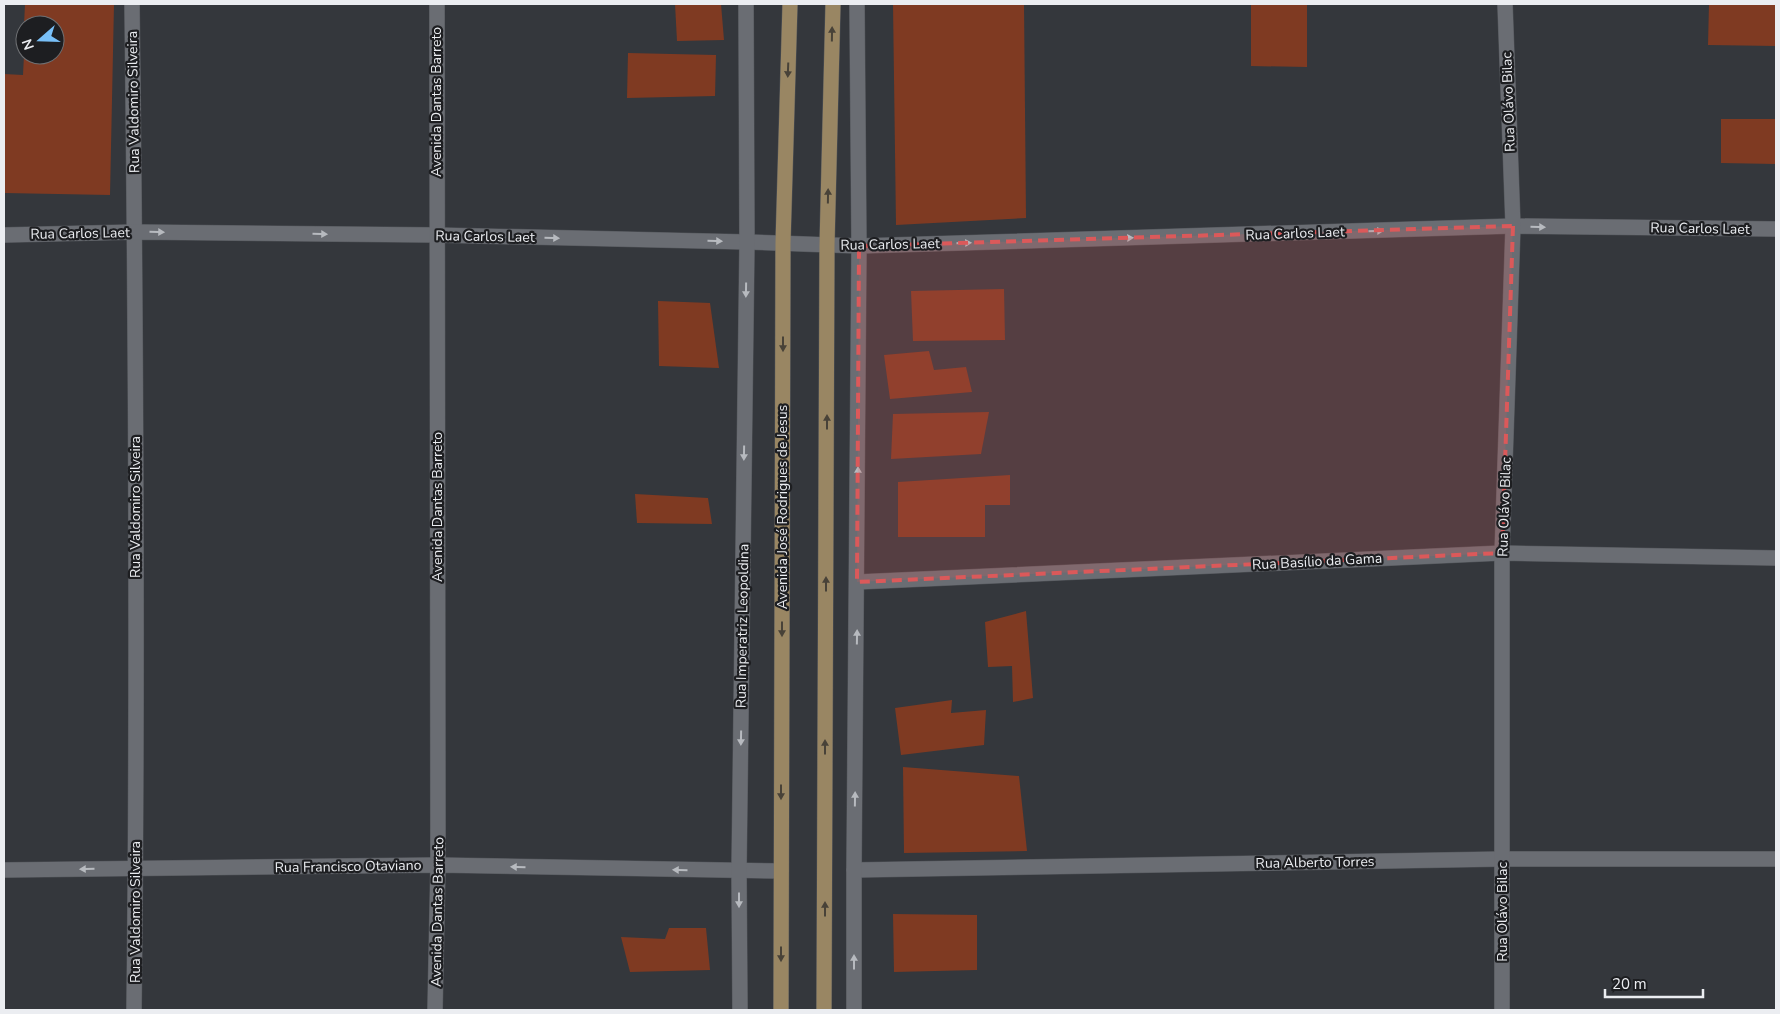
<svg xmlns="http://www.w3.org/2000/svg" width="1780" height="1014" font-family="'Nunito Sans',sans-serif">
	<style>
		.building { fill: #7f3a22 }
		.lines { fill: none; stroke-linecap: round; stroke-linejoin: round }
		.minor-casing { stroke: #515459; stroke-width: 16 }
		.tertiary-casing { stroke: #515459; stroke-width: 16 }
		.primary-casing { stroke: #515459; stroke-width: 16 }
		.minor { stroke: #6a6d73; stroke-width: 15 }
		.tertiary { stroke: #6a6d73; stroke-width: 15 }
		.primary { stroke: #998663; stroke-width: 15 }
		.oneway { fill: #484238 }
		.oneway2 { fill: #b7babf }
		.marked { fill: #db595a; fill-opacity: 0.2; stroke: #db595a; stroke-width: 4; stroke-dasharray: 10 6; stroke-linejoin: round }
		.labels { text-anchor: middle; stroke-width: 4.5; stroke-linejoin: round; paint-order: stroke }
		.street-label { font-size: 14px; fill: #ebedf1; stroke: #1d1e21 }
	</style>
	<rect width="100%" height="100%" fill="#34373c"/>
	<g class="building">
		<path d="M25 4H114L110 195 4 193V74L23 75 24 55H55V25H24Z"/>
		<path d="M675 4H721L724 40 677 41Z"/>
		<path d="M893 4H1024L1026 218 896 225Z"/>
		<path d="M1251 4H1307V67L1251 66Z"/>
		<path d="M1709 4H1776V46L1708 45Z"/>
		<path d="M628 53 716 55 715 96 627 98Z"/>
		<path d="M1721 119H1776V164L1721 163Z"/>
		<path d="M1004 289 1005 340 913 341 911 291Z"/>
		<path d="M658 301 710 303 719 368 659 366Z"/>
		<path d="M929 351 934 370 966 367 972 392 890 399 884 355Z"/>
		<path d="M989 412 981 454 891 459 893 414Z"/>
		<path d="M1010 475V505H985V537H898V482Z"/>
		<path d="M635 494 708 498 712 524 637 523Z"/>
		<path d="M1026 611 1033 698 1013 702 1012 666 988 667 985 622Z"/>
		<path d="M952 700 951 713 986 710 984 745 901 755 895 708Z"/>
		<path d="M903 767 1019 776 1027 851 904 853Z"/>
		<path d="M893 914 977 915V970L894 972Z"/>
		<path d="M669 928H706L710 970 630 972 621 937 665 939Z"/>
	</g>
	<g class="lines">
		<g class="minor-casing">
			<g id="minor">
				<path d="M132 4C136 339 138 675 134 1010"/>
				<path d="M4 235 135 232 436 235 747 242 859 246 1513 226 1776 229"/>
				<path d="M857 582 1502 553 1776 558"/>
				<path d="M4 870 438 865 781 871"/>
				<path d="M854 870 1502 859H1776"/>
				<path d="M435 1010 438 865 437 4"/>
				<path d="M740 1010 739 871 747 242 746 4"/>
				<path d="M1502 1010V553L1513 226 1505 4"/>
			</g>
		</g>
		<g class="tertiary-casing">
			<path id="tertiary" d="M854 1010V870L859 246 857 4"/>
		</g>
		<g class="primary-casing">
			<g id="primary">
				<path d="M781 1010 783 243 790 4"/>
				<path d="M824 1010 827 245 833 4"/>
			</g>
		</g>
		<use href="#minor" class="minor"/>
		<use href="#tertiary" class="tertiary"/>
		<use href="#primary" class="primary"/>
	</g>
	<defs><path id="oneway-solid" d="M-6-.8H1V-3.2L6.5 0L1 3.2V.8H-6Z" transform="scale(1.25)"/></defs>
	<g class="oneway">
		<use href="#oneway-solid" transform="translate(832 34) rotate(-89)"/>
		<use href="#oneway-solid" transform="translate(788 70) rotate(92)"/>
		<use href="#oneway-solid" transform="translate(828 196) rotate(-89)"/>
		<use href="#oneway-solid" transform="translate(783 344) rotate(90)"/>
		<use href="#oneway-solid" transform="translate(827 422) rotate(-90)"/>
		<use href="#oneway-solid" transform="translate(826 584) rotate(-90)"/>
		<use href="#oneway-solid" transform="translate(782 629) rotate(90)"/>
		<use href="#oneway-solid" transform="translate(825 747) rotate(-90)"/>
		<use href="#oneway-solid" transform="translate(781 792) rotate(90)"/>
		<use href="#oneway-solid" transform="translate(825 909) rotate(-90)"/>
		<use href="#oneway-solid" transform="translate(781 954) rotate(90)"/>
	</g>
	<g class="oneway2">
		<use href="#oneway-solid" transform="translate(1538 227) rotate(1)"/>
		<use href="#oneway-solid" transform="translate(1376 231) rotate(-2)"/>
		<use href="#oneway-solid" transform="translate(157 232) rotate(1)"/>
		<use href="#oneway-solid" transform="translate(320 234) rotate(1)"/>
		<use href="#oneway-solid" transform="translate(552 238) rotate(1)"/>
		<use href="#oneway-solid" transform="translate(1126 238) rotate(-2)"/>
		<use href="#oneway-solid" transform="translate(715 241) rotate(1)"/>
		<use href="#oneway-solid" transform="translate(964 243) rotate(-2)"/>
		<use href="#oneway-solid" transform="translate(746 290) rotate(91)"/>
		<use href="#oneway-solid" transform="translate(744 453) rotate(91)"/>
		<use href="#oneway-solid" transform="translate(858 474) rotate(-90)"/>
		<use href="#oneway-solid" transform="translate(857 637) rotate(-89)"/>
		<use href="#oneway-solid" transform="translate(741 738) rotate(91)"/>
		<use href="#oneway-solid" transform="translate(855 799) rotate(-89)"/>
		<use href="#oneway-solid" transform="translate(518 867) rotate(-179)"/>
		<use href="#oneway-solid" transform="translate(87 869) rotate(179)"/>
		<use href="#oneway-solid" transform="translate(680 870) rotate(-179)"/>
		<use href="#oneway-solid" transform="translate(739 900) rotate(90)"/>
		<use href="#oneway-solid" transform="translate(854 962) rotate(-90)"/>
	</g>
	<path class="marked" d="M1513 226 1502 553 857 582 859 246Z"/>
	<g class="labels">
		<g class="street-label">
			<text transform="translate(133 102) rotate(-91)" y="5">Rua Valdomiro Silveira</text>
			<text transform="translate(436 102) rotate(-90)" y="5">Avenida Dantas Barreto</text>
			<text transform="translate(1508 102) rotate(-92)" y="5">Rua Olávo Bilac</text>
			<text transform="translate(1700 228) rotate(1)" y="5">Rua Carlos Laet</text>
			<text transform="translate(80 233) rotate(-1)" y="5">Rua Carlos Laet</text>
			<text transform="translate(1295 233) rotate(-2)" y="5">Rua Carlos Laet</text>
			<text transform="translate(485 236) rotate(1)" y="5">Rua Carlos Laet</text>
			<text transform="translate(890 244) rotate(-1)" y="5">Rua Carlos Laet</text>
			<text transform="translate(135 507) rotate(-90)" y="5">Rua Valdomiro Silveira</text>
			<text transform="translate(437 507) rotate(-90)" y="5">Avenida Dantas Barreto</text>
			<text transform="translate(782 507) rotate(-90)" y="5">Avenida José Rodrigues de Jesus</text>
			<text transform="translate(1504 507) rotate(-88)" y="5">Rua Olávo Bilac</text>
			<text transform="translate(1317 561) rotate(-3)" y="5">Rua Basílio da Gama</text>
			<text transform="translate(742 626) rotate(-89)" y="5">Rua Imperatriz Leopoldina</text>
			<text transform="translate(1315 862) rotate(-1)" y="5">Rua Alberto Torres</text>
			<text transform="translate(348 866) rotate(-1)" y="5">Rua Francisco Otaviano</text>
			<text transform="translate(135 912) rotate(-90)" y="5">Rua Valdomiro Silveira</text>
			<text transform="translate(437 912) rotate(-89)" y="5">Avenida Dantas Barreto</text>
			<text transform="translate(1502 912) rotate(-90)" y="5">Rua Olávo Bilac</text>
		</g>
	</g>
	<rect width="1780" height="1014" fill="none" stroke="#ebedf1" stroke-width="10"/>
	<g transform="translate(40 40) rotate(250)"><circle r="24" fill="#1d1e21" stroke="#6f7174"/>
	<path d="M0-4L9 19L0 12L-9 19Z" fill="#78bff7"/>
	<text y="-8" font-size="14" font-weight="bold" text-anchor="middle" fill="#ebedf1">N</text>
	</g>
	<path d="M1605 989v8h98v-8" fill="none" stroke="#ebedf1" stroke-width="2.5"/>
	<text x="1612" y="989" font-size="15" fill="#ebedf1" stroke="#1d1e21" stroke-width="4" paint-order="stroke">20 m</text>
</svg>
